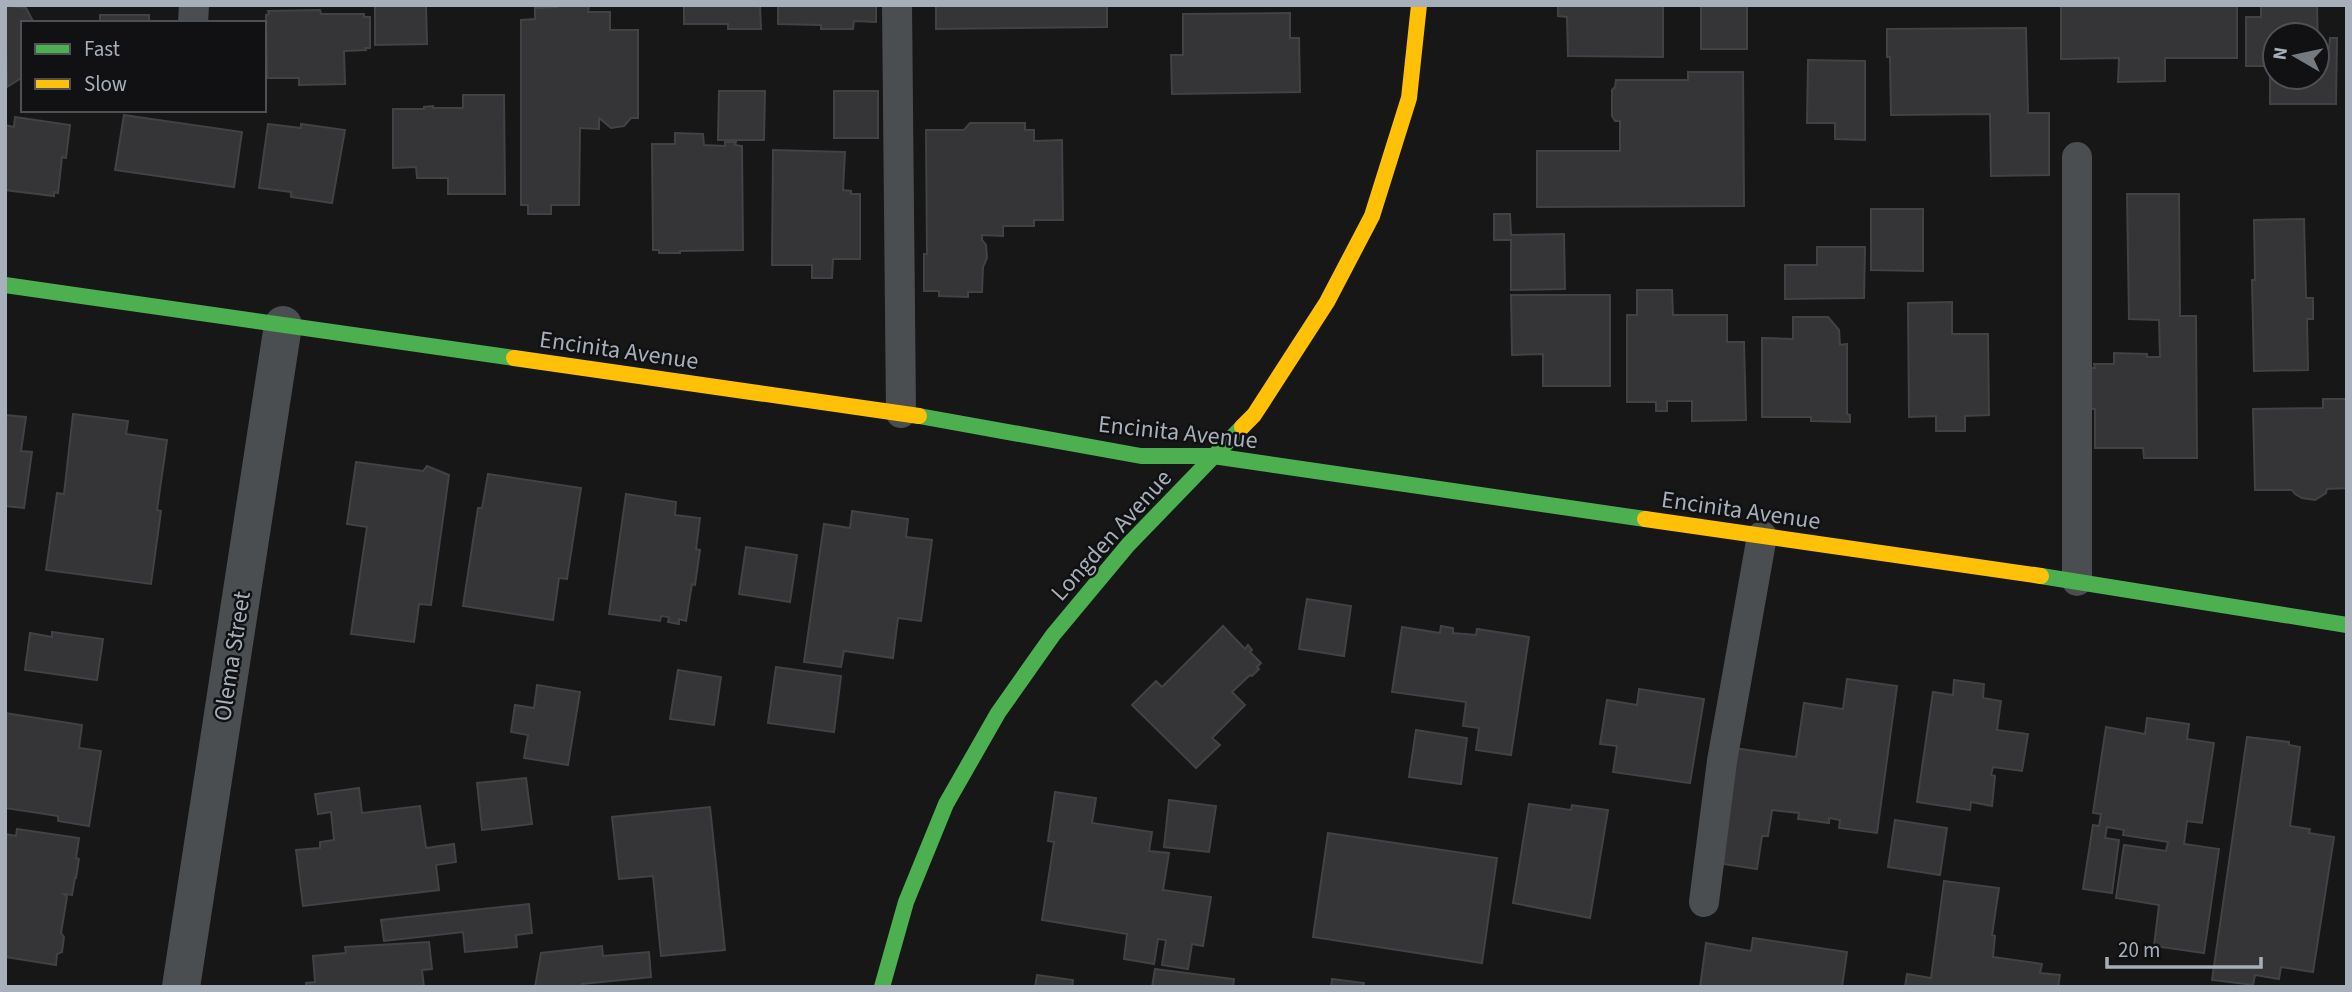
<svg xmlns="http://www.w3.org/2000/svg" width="2352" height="992" font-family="'Source Sans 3',sans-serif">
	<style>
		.building { fill: #353537; stroke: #404244; stroke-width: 2; fill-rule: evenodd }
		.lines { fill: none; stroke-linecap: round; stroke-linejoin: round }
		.lane { stroke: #4b4e50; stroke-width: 30 }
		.street { stroke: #4b4e50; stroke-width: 38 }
		.fast { stroke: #4caf50; stroke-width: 16 }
		.slow { stroke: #ffc107; stroke-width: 16 }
		.labels { text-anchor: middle; stroke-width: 5; stroke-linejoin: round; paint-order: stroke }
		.street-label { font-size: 24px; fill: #a7b0ba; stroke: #111113 }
	</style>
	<rect width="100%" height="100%" fill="#171717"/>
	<g class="building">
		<path d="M5 5 26 8 34 23H23V77L7 87Z"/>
		<path d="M375 5H426L427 44 375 45Z"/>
		<path d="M557 5H589L588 12H610V30H638V118H631L624 126 611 128 599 118V129L580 128 579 205H551V214H528V205H521V20L535 19V8L557 7Z"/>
		<path d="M684 5H760L761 29H728V24H684Z"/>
		<path d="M778 5H876V22L854 21 853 29H821V25L778 24Z"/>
		<path d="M936 5H1107V27L936 29Z"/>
		<path d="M1558 5H1663V57L1568 56 1567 17 1558 16Z"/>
		<rect x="1701" y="5" width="46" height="44"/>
		<path d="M2061 5H2237V58H2165V81L2118 82 2119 58 2061 59Z"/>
		<path d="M2261 5H2321H2317L2318 48H2329L2330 38H2337L2336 104H2270V66H2246V17H2261ZM2275 35H2317V77H2275Z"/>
		<path d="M320 10 321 14H364V17H370V48H365L366 50 344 51 345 84 299 85V78H267L266 15 269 14 268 11Z"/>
		<path d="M1290 13V38H1299L1300 92 1172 94 1171 55H1183V14Z"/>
		<rect x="100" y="15" width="49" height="8"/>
		<path d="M2026 28 2028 113H2049V175L1991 176 1990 114 1891 115 1890 57H1887V29Z"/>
		<path d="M1808 60 1865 61V140L1835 139V123H1807Z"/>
		<path d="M1688 72H1743L1744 206 1537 207V151H1620V121H1615L1612 116V90L1615 87 1616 80H1688Z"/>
		<path d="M719 91H765L764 140H718Z"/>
		<rect x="834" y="91" width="44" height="47"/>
		<path d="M463 95H504L505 194H448V178H417L416 167 393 168V109H424V107L433 106V108H463Z"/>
		<path d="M124 115 242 132 234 187 115 170Z"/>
		<path d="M15 117 70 125 66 158 62 157 58 193 54 192V196L5 190V125L14 127Z"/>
		<path d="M970 123H1025V130H1034V141L1062 140 1063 220H1034V226H1003V236L982 235V240L986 245 987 258 983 267 982 292H968V297L939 296V291H924V254H927L926 130H964Z"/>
		<path d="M268 124 301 128V124L345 130 332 203 291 197V192L259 188Z"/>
		<path d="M675 133 703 134 704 145 725 146V142H736L735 145 742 146 743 250 680 251V253H659V250H653L652 144H675Z"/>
		<path d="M773 150 845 152 843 190 851 191V194H860V259H833L832 278H812V265H772Z"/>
		<path d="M2127 194H2179L2180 316H2196L2197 458H2144L2143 448H2095V409H2081L2091 368H2095L2094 364H2114V353L2147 354V357H2160L2159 320 2129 319Z"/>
		<path d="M1871 209H1923V271L1871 270Z"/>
		<path d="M1494 214H1510L1511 235 1564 234 1565 289 1511 290V240H1494Z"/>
		<path d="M2304 219 2306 298H2313V319H2307L2308 370 2254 371 2252 280H2255L2254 220Z"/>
		<path d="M1817 247H1865L1864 298 1785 299V265H1817Z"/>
		<path d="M1637 290H1672L1673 315H1727V342H1744L1746 420 1692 421V401H1667V411H1656V402H1627V315H1637Z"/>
		<path d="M1511 295H1610V386H1543V354L1512 355Z"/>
		<path d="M1952 302V334H1988L1989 415 1965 416V431H1936V416L1909 417 1908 303Z"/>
		<path d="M1793 317H1828L1839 330 1840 345 1847 344V414L1850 415V422L1811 421V417H1762V338L1793 339Z"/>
		<path d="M2323 399H2347V488L2327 489 2326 493 2315 500 2302 498 2295 494 2292 490H2255L2253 409 2323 408Z"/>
		<path d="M73 414 128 421 126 434 167 440 157 510 161 511 151 584 46 570 57 493 64 494Z"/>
		<path d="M5 415 26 417 21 451 32 452 24 508 5 506Z"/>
		<path d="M356 462 423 471 427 466 449 475 431 605 419 604 414 642 351 634 367 527 347 524Z"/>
		<path d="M488 474 581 488 567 579 559 578 553 620 463 606 478 508H482Z"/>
		<path d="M626 494 676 502 675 515 700 518 696 549 700 550 695 585 692 584 686 621 679 619V624L668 622 669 617 661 616 660 621 609 614Z"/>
		<path d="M852 511 908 519 906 537 932 540 921 621 898 618 893 658 844 651 841 667 804 662 824 524 850 528Z"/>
		<path d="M746 547 797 555 790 602 739 594Z"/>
		<path d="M1307 599 1351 606 1344 656 1299 649Z"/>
		<path d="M1223 626 1245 649 1248 645 1252 650 1250 652 1261 663 1257 667 1259 669 1252 676 1250 675 1232 692 1245 705 1212 738 1220 745 1196 768 1132 705 1156 681 1162 687Z"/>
		<path d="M1441 626 1453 628V633L1476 635 1477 629 1529 637 1511 755 1476 750 1479 728 1463 726 1466 702 1392 692 1402 627 1440 633Z"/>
		<path d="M52 632 103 639 97 680 25 670 30 633 52 637Z"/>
		<path d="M776 667 841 676 834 732 768 723Z"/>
		<path d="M678 670 721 677 714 725 670 719Z"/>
		<path d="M1847 679 1897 686 1877 833 1839 828 1840 820 1829 818V823L1798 819 1799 813 1772 810 1768 836H1762L1757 869 1723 864 1734 748 1796 757 1804 703 1843 709Z"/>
		<path d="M1954 680 1984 684 1983 698 2001 701 1997 730 2028 734 2022 771 1993 767 1991 775 1995 776 1992 806 1971 802 1970 810 1917 802 1933 692 1953 695Z"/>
		<path d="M537 685 580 692 568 765 524 758 528 735 511 732 515 705 534 708Z"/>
		<path d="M1639 689 1704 699 1690 783 1613 772 1617 746 1600 744 1607 700 1637 705Z"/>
		<path d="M5 713 82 725 79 748 101 751 89 826 58 821V816L5 808Z"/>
		<path d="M2147 718 2189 724 2187 739 2214 743 2202 823 2187 821 2184 844 2219 849 2204 953 2154 946 2159 905 2116 898 2124 845 2166 851 2168 842 2123 835 2124 830 2107 827 2105 838 2119 840 2112 893 2083 889 2093 825 2099 826 2101 814 2093 813 2106 727 2145 734Z"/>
		<path d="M1416 730 1467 738 1461 784 1409 777Z"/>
		<path d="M2247 737 2289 742V745L2300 747 2290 826 2310 829 2309 833 2334 837 2313 972 2281 967 2279 979 2255 975 2253 985 2212 980Z"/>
		<path d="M526 778 532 824 482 830 477 783Z"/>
		<path d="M359 788 362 813 420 806 426 848 454 844 456 862 436 865 439 890 303 906 296 850 320 848V842L334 840 331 812 318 814 315 794Z"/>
		<path d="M1055 792 1096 798 1092 823 1152 832 1149 851 1169 853 1163 890 1211 897 1203 946 1192 944 1188 969 1162 965 1166 940 1158 939 1154 964 1124 959 1127 934 1042 920 1054 842 1048 841Z"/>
		<path d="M1169 800 1216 806 1209 852 1164 847Z"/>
		<path d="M1529 804 1571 810 1572 805 1608 810 1590 918 1513 903Z"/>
		<path d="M710 807 725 950 661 956 653 876 619 879 612 817Z"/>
		<path d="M1895 820 1947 828 1940 875 1888 867Z"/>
		<path d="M17 829 79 838 76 858 79 859 76 878H75L72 895 64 894 67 897 61 933 64 937 62 952 57 954 56 965 5 957V834L16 836Z"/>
		<path d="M1328 833 1497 858 1482 963 1313 937Z"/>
		<path d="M1944 881 1999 888 1992 935 1995 936 1993 957 2042 964 2040 973 2060 975 2058 987H1905L1907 974 1931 978Z"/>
		<path d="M529 904 532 933 516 935 517 947 465 952 463 932 384 941 381 920Z"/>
		<path d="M1753 938 1847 952 1842 987H1700L1706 943 1751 951Z"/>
		<path d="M429 942 432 969 422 970 424 987H306V983L315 982 313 956 346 953 345 947Z"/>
		<path d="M602 946 603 956 649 952 651 977 582 984V987H535L541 953Z"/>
		<path d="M1155 969 1234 979 1233 987H1152Z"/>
		<path d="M1037 975 1073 980 1072 987H1035Z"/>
		<path d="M1332 979 1364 983 1363 987H1331Z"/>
	</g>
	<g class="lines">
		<g class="lane">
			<path d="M897 5 901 413"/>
			<path d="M193 23 194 5"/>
			<path d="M2077 581V157"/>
			<path d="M1704 902 1722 761 1762 536"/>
		</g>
		<path class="street" d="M181 987 283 325"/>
		<g class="fast">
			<path d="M5 285 514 358"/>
			<path d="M919 416 1141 456H1213L1645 519"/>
			<path d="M2041 576 2347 625"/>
			<path d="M882 987 906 902 946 804 998 713 1053 635 1128 545 1242 427"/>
		</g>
		<g class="slow">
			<path d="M514 358 919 416"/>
			<path d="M1242 427 1254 415 1327 302 1372 216 1409 98 1419 5"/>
			<path d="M1645 519 2041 576"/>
		</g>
	</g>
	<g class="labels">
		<g class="street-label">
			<text transform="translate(619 350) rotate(8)" y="8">Encinita Avenue</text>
			<text transform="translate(1178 432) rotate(6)" y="8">Encinita Avenue</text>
			<text transform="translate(1741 510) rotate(8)" y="8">Encinita Avenue</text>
			<text transform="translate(1111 535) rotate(-48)" y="8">Longden Avenue</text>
			<text transform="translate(232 656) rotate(-81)" y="8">Olema Street</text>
		</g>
	</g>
	<rect width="2352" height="992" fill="none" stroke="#a7b0ba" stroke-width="14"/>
	<rect x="21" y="21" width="245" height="91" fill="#111113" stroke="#4d5156" stroke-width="2"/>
	<rect x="35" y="44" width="35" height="10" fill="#4caf50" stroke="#4d5156" stroke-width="2"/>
	<text x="84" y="56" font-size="21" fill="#a7b0ba">Fast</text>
	<rect x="35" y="79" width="35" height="10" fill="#ffc107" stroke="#4d5156" stroke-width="2"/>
	<text x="84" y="91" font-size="21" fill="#a7b0ba">Slow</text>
	<g transform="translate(2296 56) rotate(279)"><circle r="33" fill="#111113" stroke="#4d5156" stroke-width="2"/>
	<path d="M0-5L12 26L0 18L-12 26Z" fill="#757a81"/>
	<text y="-10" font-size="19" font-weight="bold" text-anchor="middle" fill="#a7b0ba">N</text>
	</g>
	<path d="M2107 957v10h154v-10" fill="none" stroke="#a7b0ba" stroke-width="3.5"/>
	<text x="2118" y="957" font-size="21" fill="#a7b0ba" stroke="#111113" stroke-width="5" paint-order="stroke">20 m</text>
</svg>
